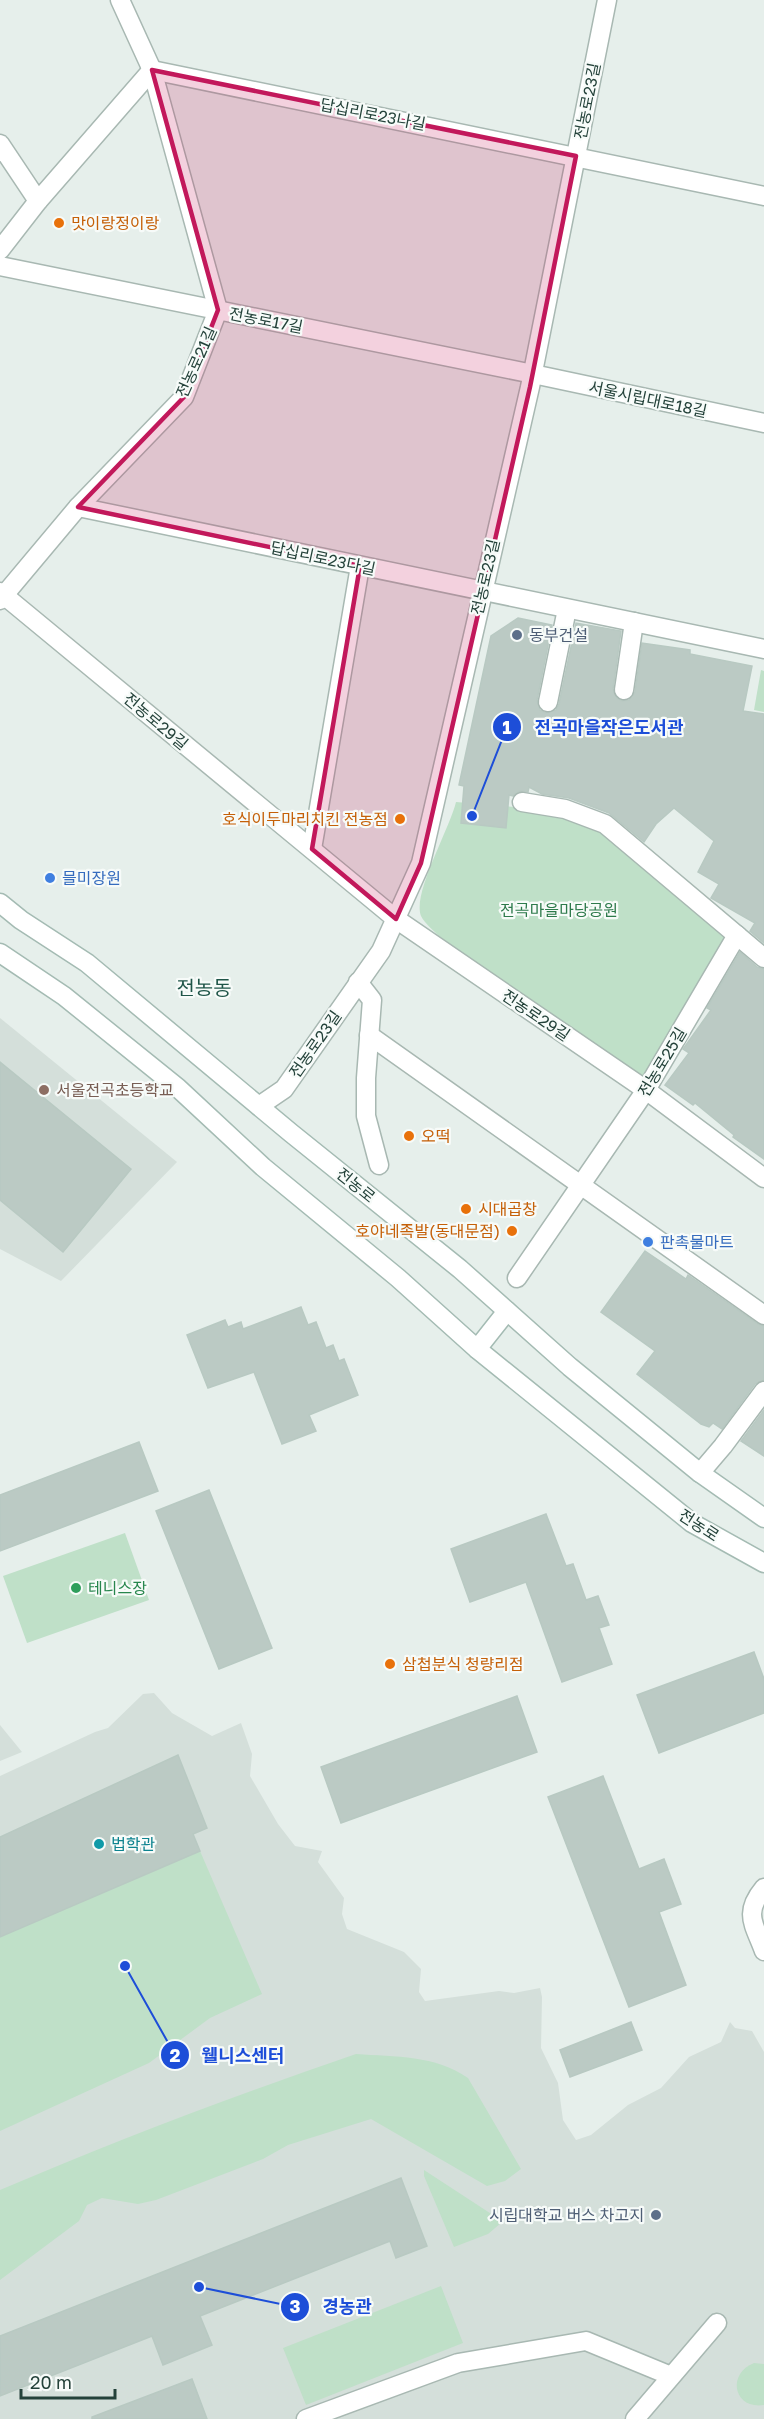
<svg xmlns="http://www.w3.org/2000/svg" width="764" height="2419" font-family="'Golos Text','Noto Sans KR',sans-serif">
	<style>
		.built { fill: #d4dfda }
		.green { fill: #bfe0c8 }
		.building { fill: #bbcac4; stroke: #b8c9c2; stroke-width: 1.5 }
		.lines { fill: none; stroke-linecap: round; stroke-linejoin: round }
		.pedestrian-casing { stroke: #a8b8b2; stroke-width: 21 }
		.minor-casing { stroke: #a8b8b2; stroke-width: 21 }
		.secondary-casing { stroke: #a4bbb3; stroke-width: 21 }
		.pedestrian { stroke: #fff; stroke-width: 18 }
		.minor { stroke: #fff; stroke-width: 18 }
		.secondary { stroke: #fff; stroke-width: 18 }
		.marked { fill: #c2185b; fill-opacity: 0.2; stroke: #c2185b; stroke-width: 4.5; stroke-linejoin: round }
		.food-dot { fill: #e8710a; stroke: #f7fbf9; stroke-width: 2 }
		.service-dot { fill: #5c6f8a; stroke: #f7fbf9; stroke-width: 2 }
		.shop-dot { fill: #3f7fe0; stroke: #f7fbf9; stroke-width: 2 }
		.education-dot { fill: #8d6e63; stroke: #f7fbf9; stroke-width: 2 }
		.leisure-dot { fill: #2e9e5b; stroke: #f7fbf9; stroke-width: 2 }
		.culture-dot { fill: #0f9aa8; stroke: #f7fbf9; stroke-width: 2 }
		.labels { text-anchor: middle; stroke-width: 4.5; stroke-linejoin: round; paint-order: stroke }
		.street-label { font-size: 16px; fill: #24423a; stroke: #f7fbf9 }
		.food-label { font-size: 16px; fill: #c56008; stroke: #f7fbf9; text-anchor: start }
		.service-label { font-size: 16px; fill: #4e5e75; stroke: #f7fbf9; text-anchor: start }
		.shop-label { font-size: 16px; fill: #366cbe; stroke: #f7fbf9; text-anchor: start }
		.park-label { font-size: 16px; fill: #2d7a4b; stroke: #f7fbf9 }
		.education-label { font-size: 16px; fill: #785e54; stroke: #f7fbf9; text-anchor: start }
		.leisure-label { font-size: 16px; fill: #27864d; stroke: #f7fbf9; text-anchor: start }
		.culture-label { font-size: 16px; fill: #0d838f; stroke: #f7fbf9; text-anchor: start }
		.quarter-label { font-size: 20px; fill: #1f5548; stroke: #f7fbf9 }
		.leader { fill: none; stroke: #1d4ed8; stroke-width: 2 }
		.callout-dot { fill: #1d4ed8; stroke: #f7fbf9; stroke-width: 2 }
		.mark-label { font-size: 18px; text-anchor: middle; font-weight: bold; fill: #fff }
		.callout-label { font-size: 18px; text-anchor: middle; font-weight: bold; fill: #1d4ed8; stroke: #f7fbf9; stroke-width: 4.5; stroke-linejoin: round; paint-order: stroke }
	</style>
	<rect width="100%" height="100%" fill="#e6efeb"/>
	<g class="built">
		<path d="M0 1018 177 1162 61 1281 0 1249Z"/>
		<path d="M154 1693 172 1713 212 1736 241 1723 252 1754 250 1776 278 1824 295 1846 322 1851 318 1862 344 1898 342 1914 347 1929 404 1952 421 1969 419 1992 425 2001 499 1991 514 1993 540 1988 542 1997 541 2048 558 2083 563 2120 576 2140 591 2135 628 2105 661 2088 689 2057 721 2042 730 2022 735 2028 752 2031 764 2052V2419H0V1776L95 1732 108 1728 143 1694Z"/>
		<path d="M0 1725 22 1752 0 1761Z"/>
	</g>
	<g class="green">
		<path d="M761 670 764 671V712L754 710Z"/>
		<path d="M456 802 527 808 597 826 730 936 645 1079 440 937C434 931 425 924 421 916 412 894 450 828 456 802Z"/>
		<path d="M125 1533 149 1600 27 1643 3 1576Z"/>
		<path d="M200 1851 262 1994 210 2018 149 2063 0 2131V1937Z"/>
		<path d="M356 2054C396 2057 435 2055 468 2078L521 2169 505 2181 487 2186 371 2119 288 2145 263 2159 156 2200 138 2204 102 2198 87 2205 79 2221 0 2280V2190C117 2140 236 2095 356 2054Z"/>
		<path d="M424 2170 499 2219 501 2223 488 2234 454 2247 424 2176Z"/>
		<path d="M441 2286 463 2343 306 2405 283 2348Z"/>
		<path d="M754 2363 764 2364V2405C734 2410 726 2374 754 2363Z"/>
	</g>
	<g class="building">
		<path d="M518 618 552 625 537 700 540 710 546 713 556 710 559 704 576 623 621 631 613 689 617 698 622 701 629 700 635 692 642 643 690 650V654L752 666 743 711 764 714V943L750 931 755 923 711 898 719 884 698 872 714 841 674 808 656 824 644 842 609 813 569 798 542 794 529 787 528 792 519 791 513 796 509 795 506 828 461 823 464 786 459 785 491 636Z"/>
		<path d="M740 952 757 967 764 969V1159L733 1137 734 1135 695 1103 693 1105 665 1085 689 1053 683 1049 711 1010 707 1008Z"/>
		<path d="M0 1062 131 1169 63 1252 0 1200Z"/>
		<path d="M645 1251 686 1279 688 1275 758 1324 764 1326V1380L755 1384 722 1429 713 1423 709 1427 701 1424 637 1374 655 1351 601 1312Z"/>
		<path d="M301 1307 308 1325 316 1322 326 1348 333 1345 339 1361 344 1359 358 1395 309 1415 316 1431 282 1444 254 1372 208 1388 187 1335 225 1320 228 1327 241 1322 243 1329Z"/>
		<path d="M764 1410V1456L741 1441Z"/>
		<path d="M139 1442 158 1491 0 1551V1495Z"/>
		<path d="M209 1490 272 1648 219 1669 156 1511Z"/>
		<path d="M546 1514 566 1566 573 1564 586 1600 598 1596 609 1625 599 1628 612 1664 562 1682 526 1582 470 1602 451 1549Z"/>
		<path d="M754 1652 764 1679V1713L659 1753 637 1695Z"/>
		<path d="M517 1696 537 1752 341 1823 321 1767Z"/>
		<path d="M178 1755 207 1828 193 1834 200 1851 0 1937V1837Z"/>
		<path d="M603 1776 639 1869 664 1859 681 1904 659 1912 686 1985 629 2007 548 1797Z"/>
		<path d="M631 2022 642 2050 570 2077 560 2050Z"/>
		<path d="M401 2178 427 2246 396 2258 390 2241 200 2316 212 2345 163 2365 152 2336 0 2396V2336Z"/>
		<path d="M192 2379 207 2419H92V2417Z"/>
	</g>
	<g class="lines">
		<g class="pedestrian-casing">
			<g id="pedestrian">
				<path d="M306 2419 458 2363 586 2341 671 2376"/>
				<path d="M635 2419 717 2323"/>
			</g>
		</g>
		<g class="minor-casing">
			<g id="minor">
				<path d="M152 70 764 196"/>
				<path d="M0 144 38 201"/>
				<path d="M0 250 38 201 152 70"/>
				<path d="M0 266 533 374 764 423"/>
				<path d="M78 507 764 649"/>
				<path d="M0 592 396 919 646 1090 764 1178"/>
				<path d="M0 600 78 507 184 397 218 310 152 70 120 0"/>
				<path d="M624 690 634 622"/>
				<path d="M548 702 567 609"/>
				<path d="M522 802 565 809 605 824 764 958"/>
				<path d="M312 849 360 566"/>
				<path d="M358 982 372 1000 366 1078V1116L379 1165"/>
				<path d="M369 1035 764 1315"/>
				<path d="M259 1106 284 1089 381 951 421 863 530 387 607 0"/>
				<path d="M517 1278 646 1090 737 935"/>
				<path d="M700 1473 723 1446 764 1391"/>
				<path d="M764 1888C743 1913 754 1924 764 1951"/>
			</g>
		</g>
		<g class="secondary-casing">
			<g id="secondary">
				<path d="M0 903 21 920 87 963 291 1133 460 1269 570 1367 700 1473 764 1518"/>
				<path d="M0 953 64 996 178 1088 263 1167 398 1278 477 1349 692 1523 764 1563"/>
				<path d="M477 1349 507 1311"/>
			</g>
		</g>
		<use href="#pedestrian" class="pedestrian"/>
		<use href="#minor" class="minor"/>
		<use href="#secondary" class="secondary"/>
	</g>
	<path class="marked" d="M152 70 576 156 530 387 421 863 396 919 312 849 360 566 78 507 184 397 218 310Z"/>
	<g class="food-dot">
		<circle cx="59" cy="223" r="6"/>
		<circle cx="400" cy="819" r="6"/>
		<circle cx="409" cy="1136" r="6"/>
		<circle cx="466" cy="1209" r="6"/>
		<circle cx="512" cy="1231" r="6"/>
		<circle cx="390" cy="1664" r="6"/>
	</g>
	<g class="service-dot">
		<circle cx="517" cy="635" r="6"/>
		<circle cx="656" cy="2215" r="6"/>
	</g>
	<g class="shop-dot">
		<circle cx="50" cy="878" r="6"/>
		<circle cx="648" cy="1242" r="6"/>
	</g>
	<circle class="education-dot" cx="44" cy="1090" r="6"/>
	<circle class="leisure-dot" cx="76" cy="1588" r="6"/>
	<circle class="culture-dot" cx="99" cy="1844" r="6"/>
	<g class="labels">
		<g class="street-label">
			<text transform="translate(587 101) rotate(-79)" y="6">전농로23길</text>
			<text transform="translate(373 114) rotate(11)" y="6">답십리로23나길</text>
			<text transform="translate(266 320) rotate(11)" y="6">전농로17길</text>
			<text transform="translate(196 362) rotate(-66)" y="6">전농로21길</text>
			<text transform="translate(648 399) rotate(12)" y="6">서울시립대로18길</text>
			<text transform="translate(323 558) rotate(12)" y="6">답십리로23다길</text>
			<text transform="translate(485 577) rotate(-77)" y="6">전농로23길</text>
			<text transform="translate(156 721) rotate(40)" y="6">전농로29길</text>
			<text transform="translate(536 1015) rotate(34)" y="6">전농로29길</text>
			<text transform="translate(315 1044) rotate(-55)" y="6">전농로23길</text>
			<text transform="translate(662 1062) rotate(-59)" y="6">전농로25길</text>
			<text transform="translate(356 1185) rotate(39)" y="6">전농로</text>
			<text transform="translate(699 1525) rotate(33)" y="6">전농로</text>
		</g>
		<g class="food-label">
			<text x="71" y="229">맛이랑정이랑</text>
			<text x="388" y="825" text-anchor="end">호식이두마리치킨 전농점</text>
			<text x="421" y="1142">오떡</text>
			<text x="478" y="1215">시대곱창</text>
			<text x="500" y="1237" text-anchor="end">호야네족발(동대문점)</text>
			<text x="402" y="1670">삼첩분식 청량리점</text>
		</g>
		<g class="service-label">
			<text x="529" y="641">동부건설</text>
			<text x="644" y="2221" text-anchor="end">시립대학교 버스 차고지</text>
		</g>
		<g class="shop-label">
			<text x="62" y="884">믈미장원</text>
			<text x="660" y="1248">판촉물마트</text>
		</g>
		<g class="park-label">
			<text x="559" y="916">전곡마을마당공원</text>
		</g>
		<g class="education-label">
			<text x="56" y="1096">서울전곡초등학교</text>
		</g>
		<g class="leisure-label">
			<text x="88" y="1594">테니스장</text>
		</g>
		<g class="culture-label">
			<text x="111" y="1850">법학관</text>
		</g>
		<g class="quarter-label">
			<text x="204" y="995">전농동</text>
		</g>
	</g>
	<path class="leader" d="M472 816L507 727M125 1966L175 2055M199 2287L295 2307"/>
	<g class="callout-dot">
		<circle cx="472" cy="816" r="6"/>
		<circle cx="125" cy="1966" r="6"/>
		<circle cx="199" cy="2287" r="6"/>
		<circle cx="507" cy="727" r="15"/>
		<circle cx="175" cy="2055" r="15"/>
		<circle cx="295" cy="2307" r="15"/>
	</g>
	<g class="mark-label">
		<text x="507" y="734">1</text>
		<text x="175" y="2062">2</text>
		<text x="295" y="2313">3</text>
	</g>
	<g class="callout-label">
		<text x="609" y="734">전곡마을작은도서관</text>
		<text x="243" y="2062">웰니스센터</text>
		<text x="347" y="2313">경농관</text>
	</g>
	<path d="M21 2389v9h94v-9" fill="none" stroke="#24423a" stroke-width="3"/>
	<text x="30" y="2389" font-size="18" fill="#24423a" stroke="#f7fbf9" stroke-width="4.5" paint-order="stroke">20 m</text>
</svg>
